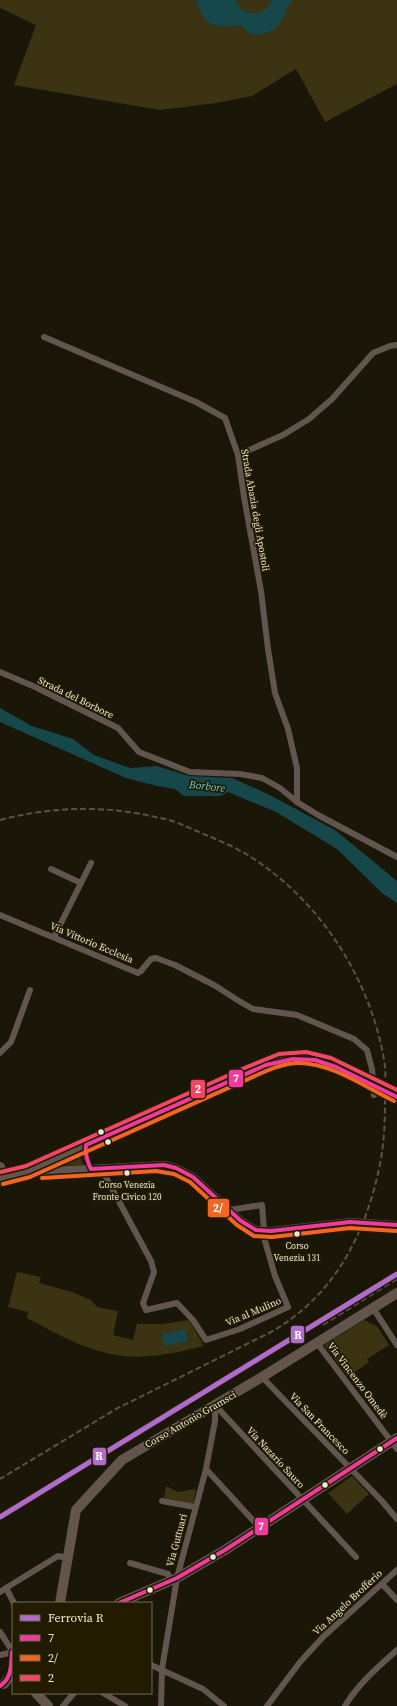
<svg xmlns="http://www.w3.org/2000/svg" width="397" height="1706" font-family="'Source Serif 4',serif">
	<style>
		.green { fill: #3b3312 }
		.water { fill: #16474a }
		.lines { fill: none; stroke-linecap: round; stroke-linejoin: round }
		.minor { stroke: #625550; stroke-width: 6 }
		.tertiary { stroke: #625550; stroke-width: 8 }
		.primary { stroke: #63554c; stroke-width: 10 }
		.rail { stroke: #595249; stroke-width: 2; stroke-dasharray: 6 3; stroke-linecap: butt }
		.bus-1-casing { stroke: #221b00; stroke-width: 7 }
		.bus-2-casing { stroke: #221b00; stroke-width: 7 }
		.bus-3-casing { stroke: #221b00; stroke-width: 7 }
		.bus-1 { stroke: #f13a9d; stroke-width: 4 }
		.bus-2 { stroke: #f26522; stroke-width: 4 }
		.bus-3 { stroke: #f34667; stroke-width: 4 }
		.rail-1-casing { stroke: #221b00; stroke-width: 8 }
		.rail-1 { stroke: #b06ccc; stroke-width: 5 }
		.bus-dot { fill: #ede9d7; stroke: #221b00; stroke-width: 1.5 }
		.labels { text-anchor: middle; stroke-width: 3.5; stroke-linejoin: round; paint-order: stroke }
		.bus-label { font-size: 9px; fill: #ede9d7; stroke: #221b00 }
		.street-label { font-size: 10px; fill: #ede9d7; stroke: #221b00 }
		.water-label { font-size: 11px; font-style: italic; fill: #69d4dc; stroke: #221b00 }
		.line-badge { stroke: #221b00; stroke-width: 1.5 }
		.badge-label { font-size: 11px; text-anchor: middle; font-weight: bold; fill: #fff }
	</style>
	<rect width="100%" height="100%" fill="#1a1608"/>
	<g class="green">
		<path d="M0 0H397V84L325 122 296 69 252 96 216 103 160 110 14 85 36 25 0 8Z"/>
		<path d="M81 1153V1159L84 1165 56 1166 57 1164Z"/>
		<path d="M17 1272 41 1277 39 1283 72 1292 91 1300 97 1307 118 1311 113 1335 133 1340 137 1324H161L189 1320 204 1346C186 1350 168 1355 150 1356 104 1361 66 1339 27 1318L28 1312 8 1307Z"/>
		<path d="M364 1320 377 1326 389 1345 367 1359 369 1362 348 1377 324 1345Z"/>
		<path d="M352 1476 369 1494 347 1514 328 1493Z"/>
		<path d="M166 1486 178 1492 196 1489 193 1504 164 1498Z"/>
	</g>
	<g class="water">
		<path d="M196 0H235C238 3 240 8 243 10 254 18 268 11 272 0H294C279 12 289 25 265 33 254 37 248 33 240 25 213 28 205 28 196 0Z"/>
		<path d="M0 708 32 726 73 739 94 755 130 768 157 766 189 776 232 778 268 794 335 830 397 881V903L382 893 337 849 276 812 228 792 221 796H184L175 789 157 786 126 778 0 722Z"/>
		<path d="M185 1329 188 1341 164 1346 162 1334Z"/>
	</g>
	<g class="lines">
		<g class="minor">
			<path d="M44 337 196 402 225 418 238 455 244 497 261 591 268 649 275 693 288 729 297 768V802"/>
			<path d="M238 455 283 435 309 419 332 399 373 353 390 346 397 345"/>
			<path d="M0 672 33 686 118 728 139 752 190 772 240 774 262 778 280 788 297 802 318 815 397 857"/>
			<path d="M51 869 81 883"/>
			<path d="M0 915 138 973 141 971 151 959 156 958 175 965 214 985 239 1001 253 1009 297 1015 354 1039 367 1050 372 1069 374 1095"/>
			<path d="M54 937 91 863"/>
			<path d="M0 1053 11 1042 30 990"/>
			<path d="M86 1145V1158L91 1169"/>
			<path d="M101 1168 151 1261 154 1272 143 1303 146 1310 177 1303 193 1320 206 1340 240 1329 288 1307 275 1276 265 1241 262 1205 229 1210"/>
			<path d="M373 1308 397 1345"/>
			<path d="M317 1343 397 1449"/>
			<path d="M262 1377 381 1500 397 1519"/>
			<path d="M215 1405 356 1557"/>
			<path d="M206 1469 260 1528"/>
			<path d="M162 1501 195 1507"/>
			<path d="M130 1563 168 1574 171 1581"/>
			<path d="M382 1584 397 1600"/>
			<path d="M6 1588 58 1556 68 1558"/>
			<path d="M0 1592 6 1588 14 1603"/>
			<path d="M0 1632 13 1652"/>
			<path d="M0 1655 13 1652"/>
			<path d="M151 1665 203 1689 224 1706"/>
			<path d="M103 1693 125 1706"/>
			<path d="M63 1706 74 1693"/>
			<path d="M161 1706 162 1669 177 1578 206 1469 215 1421V1405"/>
			<path d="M267 1706 300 1662 323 1637 397 1570"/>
			<path d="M345 1706C358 1684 378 1667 397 1650"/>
		</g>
		<path class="tertiary" d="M31 1172 164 1165 176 1168 193 1177 241 1221 256 1230 271 1231 350 1222 397 1225"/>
		<g class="primary">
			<path d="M0 1167 3 1173 0 1182"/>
			<path d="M2 1178 11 1177 28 1172 249 1072C299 1050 311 1054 359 1078 371 1084 385 1089 397 1097"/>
			<path d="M60 1603 76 1510 122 1460 262 1377 397 1293"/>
			<path d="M119 1603 177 1578 225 1550 397 1438"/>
			<path d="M4 1684 13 1672"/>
			<path d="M36 1693 48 1706"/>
		</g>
		<g class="rail">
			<path d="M0 820C49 807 102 805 151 816 159 818 168 819 175 822 186 826 196 831 206 835 223 842 241 850 257 861 325 907 373 985 385 1066 386 1076 385 1088 385 1099 385 1135 383 1158 373 1193 356 1252 325 1301 271 1332L116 1409 0 1479"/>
			<path d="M323 1325 397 1279"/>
		</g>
		<g class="bus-1-casing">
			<g id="bus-1">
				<path d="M397 1097 336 1067 315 1060 293 1059 266 1065 86 1145C85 1154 87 1161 91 1169L164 1165 176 1168 193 1177 241 1221 256 1230 271 1231 350 1222 397 1225"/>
				<path d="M119 1603 177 1578 225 1550 397 1438"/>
				<path d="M0 1686C12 1678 11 1665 12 1652"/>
			</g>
		</g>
		<g class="bus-2-casing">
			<g id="bus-2">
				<path d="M42 1178 156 1171 174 1174 190 1182 237 1225 254 1236 272 1237 350 1228 397 1231"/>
				<path d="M3 1184 30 1177 257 1075C270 1069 284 1063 298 1063 332 1063 365 1087 394 1101"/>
			</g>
		</g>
		<g class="bus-3-casing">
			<path id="bus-3" d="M1 1172 26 1166 247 1067 279 1054 306 1052 331 1058 397 1090"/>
		</g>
		<use href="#bus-1" class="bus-1"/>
		<use href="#bus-2" class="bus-2"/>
		<use href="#bus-3" class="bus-3"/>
		<g class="rail-1-casing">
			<path id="rail-1" d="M0 1517 397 1274"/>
		</g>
		<use href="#rail-1" class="rail-1"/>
	</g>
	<g class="bus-dot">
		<circle cx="101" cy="1132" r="3.5"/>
		<circle cx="108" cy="1142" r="3.5"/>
		<circle cx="127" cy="1173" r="3.5"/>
		<circle cx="297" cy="1234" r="3.5"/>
		<circle cx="380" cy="1449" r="3.5"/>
		<circle cx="325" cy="1485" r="3.5"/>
		<circle cx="213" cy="1557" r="3.5"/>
		<circle cx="150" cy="1590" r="3.5"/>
	</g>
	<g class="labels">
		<g class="bus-label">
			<text x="127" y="1188">Corso Venezia<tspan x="127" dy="12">Fronte Civico 120</tspan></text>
			<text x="297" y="1249">Corso<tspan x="297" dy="12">Venezia 131</tspan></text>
		</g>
		<g class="street-label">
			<text transform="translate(256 510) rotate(80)" y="4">Strada Abazia degli Apostoli</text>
			<text transform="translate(76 697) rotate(26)" y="4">Strada del Borbore</text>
			<text transform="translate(92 942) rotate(23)" y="4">Via Vittorio Ecclesia</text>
			<text transform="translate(253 1311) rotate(-23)" y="4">Via al Mulino</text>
			<text transform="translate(358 1380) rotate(53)" y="4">Via Vincenzo Omedè</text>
			<text transform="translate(190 1419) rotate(-30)" y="4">Corso Antonio Gramsci</text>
			<text transform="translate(320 1423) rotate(46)" y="4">Via San Francesco</text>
			<text transform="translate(276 1457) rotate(47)" y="4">Via Nazario Sauro</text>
			<text transform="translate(176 1540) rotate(-75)" y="4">Via Guttuari</text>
			<text transform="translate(347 1602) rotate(-43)" y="4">Via Angelo Brofferio</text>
		</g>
		<g class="water-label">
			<text transform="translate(207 786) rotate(6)" y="4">Borbore</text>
		</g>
	</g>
	<g class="line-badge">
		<rect x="228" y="1069" width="16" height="19" rx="4" fill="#f13a9d"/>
		<rect x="190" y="1079" width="16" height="20" rx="4" fill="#f34667"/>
		<rect x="207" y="1198" width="23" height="20" rx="4" fill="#f26522"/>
		<rect x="290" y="1325" width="15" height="19" rx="4" fill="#b06ccc"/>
		<rect x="92" y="1447" width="15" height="19" rx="4" fill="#b06ccc"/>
		<rect x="254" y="1517" width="15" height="19" rx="4" fill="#f13a9d"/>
	</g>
	<g class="badge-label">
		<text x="236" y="1082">7</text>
		<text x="198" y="1093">2</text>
		<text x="218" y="1212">2/</text>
		<text x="298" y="1339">R</text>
		<text x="99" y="1460">R</text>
		<text x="261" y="1530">7</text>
	</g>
	<rect x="12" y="1602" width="140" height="92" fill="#221b00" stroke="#736d56"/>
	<rect x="20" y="1615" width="20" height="6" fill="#b06ccc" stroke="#736d56"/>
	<text x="48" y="1622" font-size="12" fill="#ede9d7">Ferrovia R</text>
	<rect x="20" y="1635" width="20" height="6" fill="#f13a9d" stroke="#736d56"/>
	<text x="48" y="1642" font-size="12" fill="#ede9d7">7</text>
	<rect x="20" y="1655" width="20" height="6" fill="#f26522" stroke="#736d56"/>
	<text x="48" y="1662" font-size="12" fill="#ede9d7">2/</text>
	<rect x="20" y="1675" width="20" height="6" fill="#f34667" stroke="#736d56"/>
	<text x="48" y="1682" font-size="12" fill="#ede9d7">2</text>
</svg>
